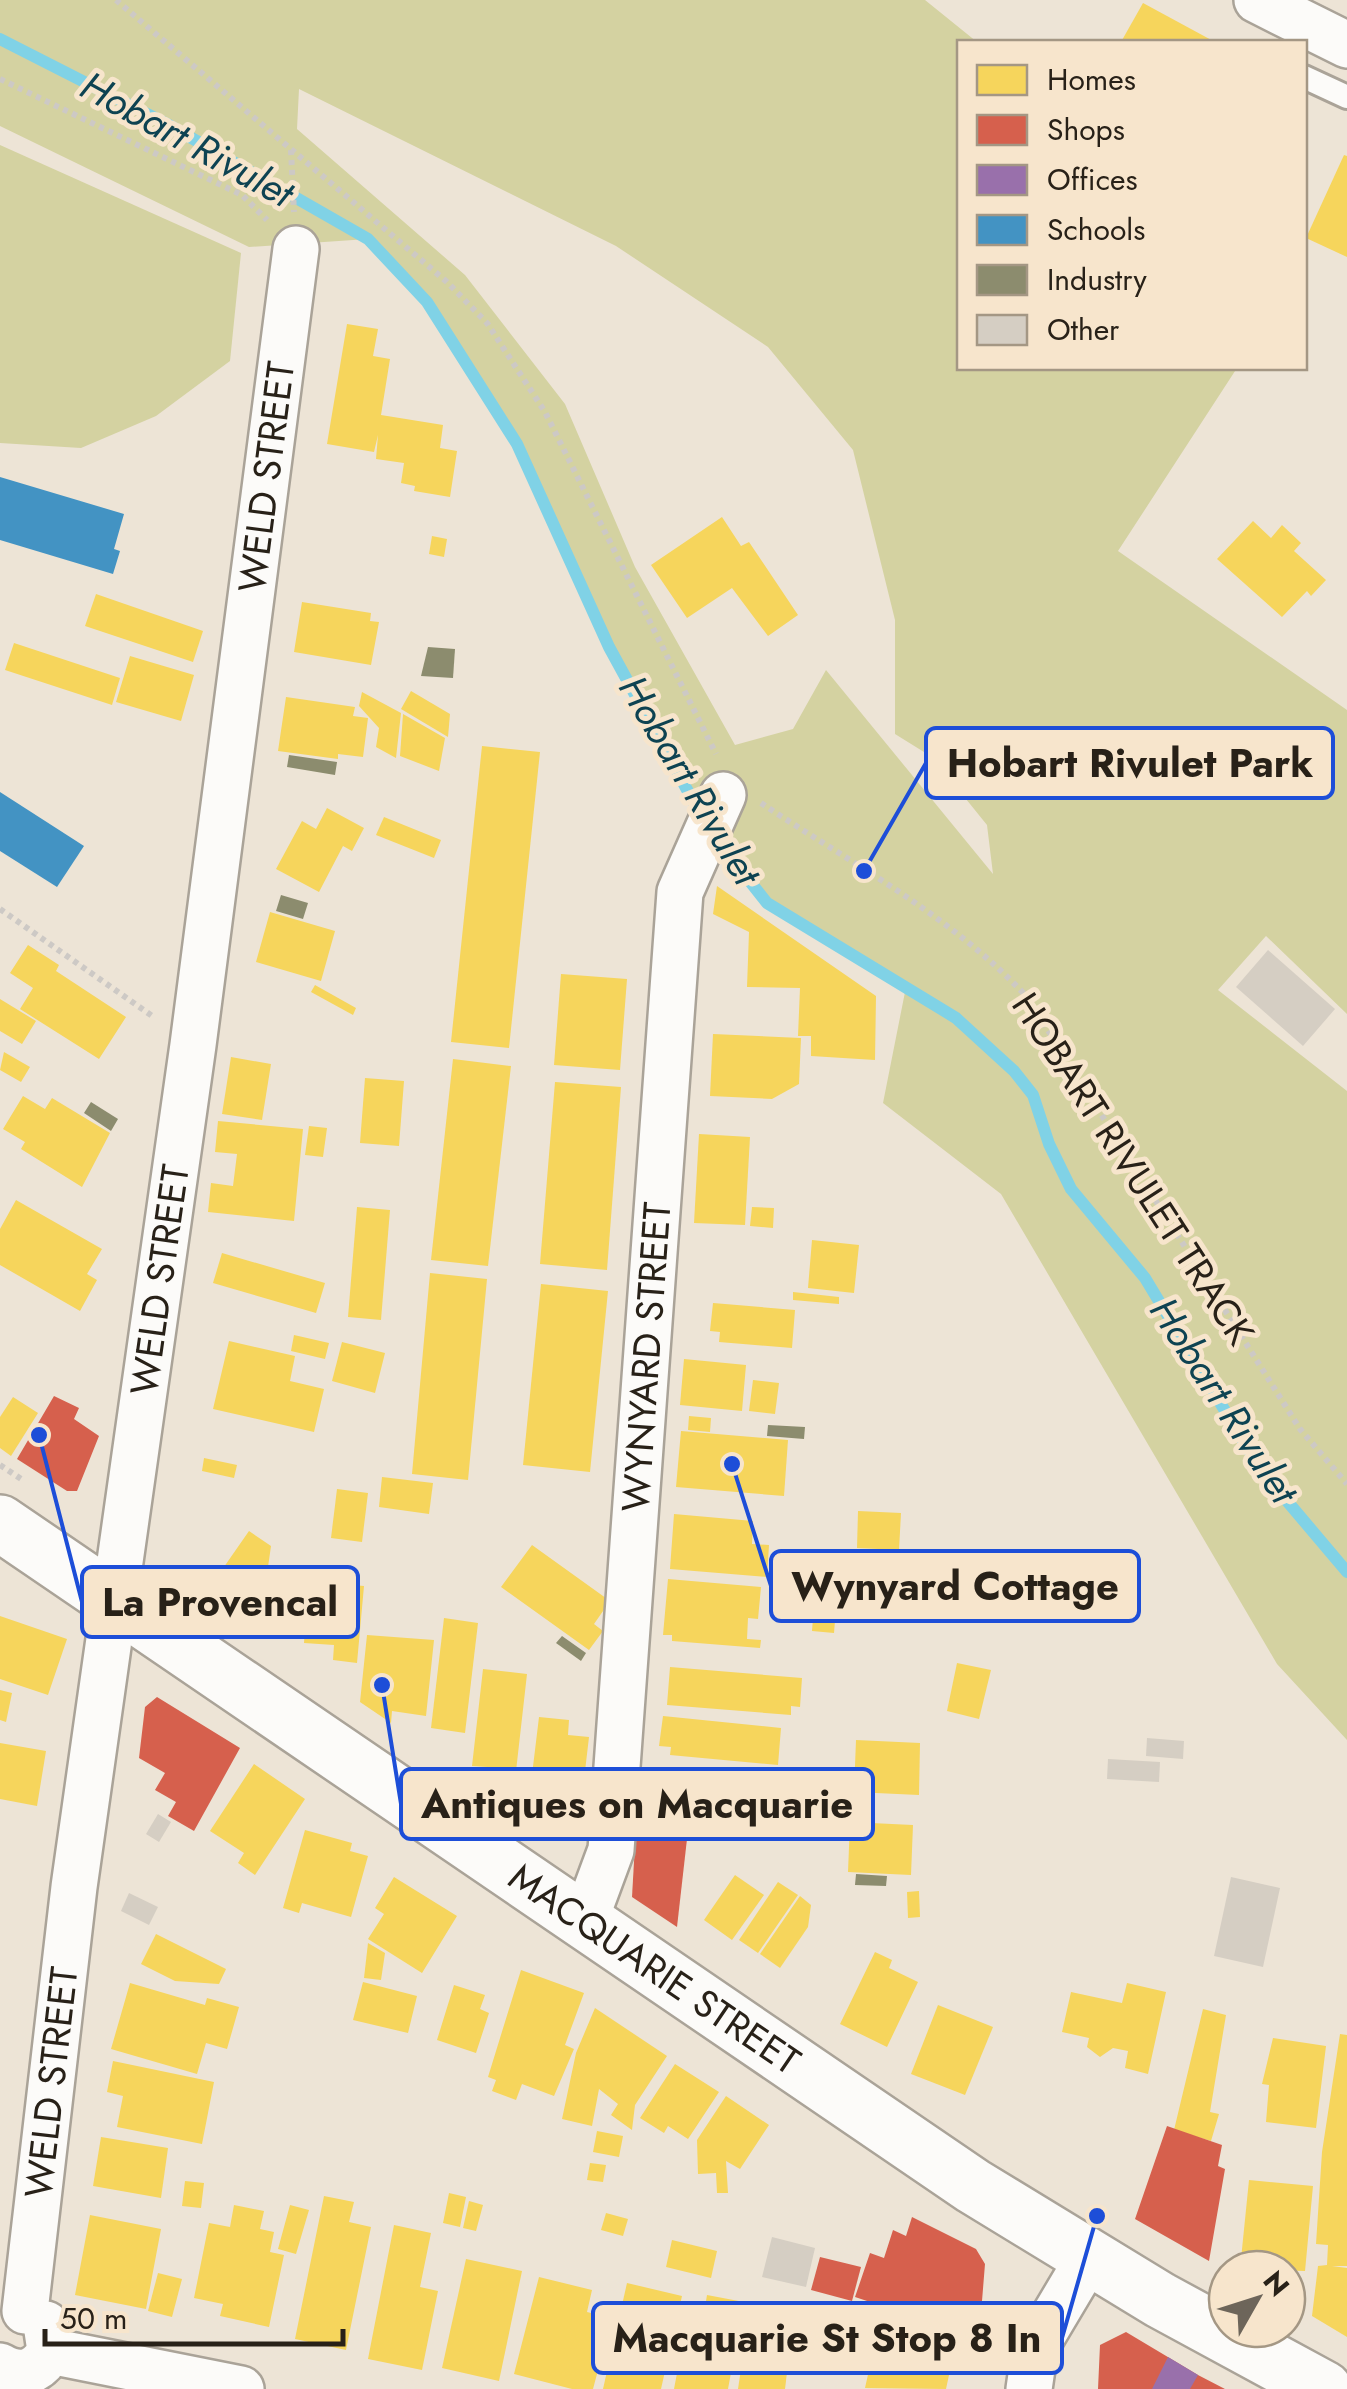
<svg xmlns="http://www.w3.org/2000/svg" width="1347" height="2389" font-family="Jost,sans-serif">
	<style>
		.green { fill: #d4d2a1; fill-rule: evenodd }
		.homes { fill: #f6d55c }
		.shops { fill: #d6604d }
		.offices { fill: #9970ab }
		.schools { fill: #4393c3 }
		.industry { fill: #8c8c6e }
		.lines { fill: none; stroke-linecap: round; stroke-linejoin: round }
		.stream { stroke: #80d2e6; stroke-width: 12 }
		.building { fill: #d5cec3 }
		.lane-casing { stroke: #aaa398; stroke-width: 28 }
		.street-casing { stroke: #aaa398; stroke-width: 50 }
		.secondary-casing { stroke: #aaa398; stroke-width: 60 }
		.path { stroke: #cdc9c5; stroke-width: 6; stroke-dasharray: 5 5; stroke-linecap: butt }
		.lane { stroke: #fcfbf9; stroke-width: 22 }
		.street { stroke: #fcfbf9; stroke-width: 45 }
		.secondary { stroke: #fcfbf9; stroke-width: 55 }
		.labels { text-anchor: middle; stroke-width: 10; stroke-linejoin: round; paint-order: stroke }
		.street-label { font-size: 38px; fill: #282118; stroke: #f7e5cc }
		.water-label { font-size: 40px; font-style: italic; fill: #0e4352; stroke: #f7e5cc }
		.leader { fill: none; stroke: #1d4ed8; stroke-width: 4 }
		.callout-dot { fill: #1d4ed8; stroke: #f7e5cc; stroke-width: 4 }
		.callout { fill: #f7e5cc; stroke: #1d4ed8; stroke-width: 4 }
		.callout-label { font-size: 40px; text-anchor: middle; font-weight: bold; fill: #282118 }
	</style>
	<rect width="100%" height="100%" fill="#ede4d6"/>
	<g class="green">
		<path d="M0 0H925L977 42H959V368H1237L1118 551 1347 710V1014L1266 936 1218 990 1347 1091V1740L1277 1664 1001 1194 883 1103 906 987 767 903 729 858 695 806 609 647 517 444 427 302 368 239 249 247 0 126ZM299 89 616 246 768 347 853 450 895 620V734L932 757 987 825 993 874 826 670 793 729 735 745 635 567 565 404 465 275 297 129Z"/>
		<path d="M0 145 241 253 230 361 156 416 81 448 0 443Z"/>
	</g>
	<g class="homes">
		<path d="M1143 3 1215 42H1121Z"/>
		<path d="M1344 155 1347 156V257L1306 238Z"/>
		<path d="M347 324 378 329 373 356 390 359 381 415 443 425 440 448 457 451 450 497 414 491 415 486 401 483 404 463 376 459 378 435 374 452 327 444Z"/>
		<path d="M722 517 741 546 749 542 798 615 768 636 732 588 687 618 651 565Z"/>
		<path d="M1253 521 1271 538 1282 525 1301 543 1294 551 1326 580 1311 596 1307 591 1282 617 1217 559Z"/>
		<path d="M432 536 447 539 444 557 429 554Z"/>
		<path d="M96 594 203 631 193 662 85 626Z"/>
		<path d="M302 602 371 613 370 621 379 622 371 665 294 652Z"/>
		<path d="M14 643 120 678 112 705 5 670Z"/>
		<path d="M130 656 194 675 181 721 116 702Z"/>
		<path d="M411 691 450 714 448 737 401 709Z"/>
		<path d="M362 692 401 713 396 758 376 747 379 728 359 706Z"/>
		<path d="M286 697 355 707 353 716 368 718 363 757 338 754V759L278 751Z"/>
		<path d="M403 714 445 738 439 771 400 756Z"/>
		<path d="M482 746 540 752 509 1048 451 1042Z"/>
		<path d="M327 808 364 828 352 851 343 846 319 892 276 869 302 821 316 829Z"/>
		<path d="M384 817 441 840 434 858 376 835Z"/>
		<path d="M717 886 876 996 875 1060 811 1056V1036H798L800 988 747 987 749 932 713 914Z"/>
		<path d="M270 912 335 931 321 981 256 962Z"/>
		<path d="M28 945 59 965 56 971 126 1017 99 1059 20 1009 33 988 10 973Z"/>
		<path d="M561 974 627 979 620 1070 554 1065Z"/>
		<path d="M315 985 356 1008 353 1015 311 992Z"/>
		<path d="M0 999 36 1021 22 1044 0 1031Z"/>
		<path d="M713 1034 801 1038 799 1084 772 1099 710 1096Z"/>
		<path d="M4 1052 30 1067 21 1082 0 1070Z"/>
		<path d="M231 1057 271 1064 262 1120 222 1114Z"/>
		<path d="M453 1059 511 1066 488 1266 431 1260Z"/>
		<path d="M365 1078 404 1081 399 1146 360 1143Z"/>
		<path d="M555 1082 621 1087 607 1270 540 1264Z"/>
		<path d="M23 1096 45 1109 52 1098 110 1133 82 1187 21 1149 25 1142 3 1129Z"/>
		<path d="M218 1121 303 1129 294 1221 208 1212 211 1183 233 1186 237 1154 215 1152Z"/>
		<path d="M309 1126 327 1128 323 1157 305 1155Z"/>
		<path d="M699 1134 750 1137 745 1225 694 1223Z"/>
		<path d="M16 1200 102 1249 87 1274 97 1280 80 1311 0 1265V1229Z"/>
		<path d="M357 1207 390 1210 381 1320 348 1317Z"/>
		<path d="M752 1207 774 1208 773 1228 750 1226Z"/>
		<path d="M812 1240 859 1245 854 1293 808 1288Z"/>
		<path d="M222 1253 325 1283 316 1313 213 1283Z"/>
		<path d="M430 1273 487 1279 468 1480 412 1474Z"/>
		<path d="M541 1284 608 1291 590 1472 523 1465Z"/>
		<path d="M793 1292 839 1297V1304L793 1300Z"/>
		<path d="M713 1303 795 1310 792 1348 719 1342 720 1332 710 1331Z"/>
		<path d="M294 1335 329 1343 325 1359 291 1351Z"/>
		<path d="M229 1341 295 1356 290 1381 324 1389 314 1432 213 1409Z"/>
		<path d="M342 1342 385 1353 375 1393 332 1381Z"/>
		<path d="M684 1359 746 1365 742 1411 680 1405Z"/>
		<path d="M753 1380 779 1383 775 1414 749 1411Z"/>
		<path d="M13 1397 38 1413 11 1456 0 1448V1417Z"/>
		<path d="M689 1416 711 1418 710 1432 688 1430Z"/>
		<path d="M681 1431 788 1440 784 1496 676 1487Z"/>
		<path d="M204 1458 237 1465 234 1478 202 1471Z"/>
		<path d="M382 1477 433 1483 429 1514 379 1507Z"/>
		<path d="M337 1489 368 1493 362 1542 331 1538Z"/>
		<path d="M858 1511 901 1513 899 1550 857 1548Z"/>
		<path d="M674 1514 753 1521 752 1544 769 1545 767 1577 670 1569Z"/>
		<path d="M249 1531 271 1546 266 1581 274 1587 253 1617 210 1587Z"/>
		<path d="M532 1545 610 1601 594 1624 603 1631 589 1650 501 1587Z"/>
		<path d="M286 1579 364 1586 357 1663 333 1660 334 1645 304 1643 305 1629 282 1628Z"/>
		<path d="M668 1579 761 1587 758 1619 748 1618 747 1639 761 1640 760 1648 672 1641V1635H663Z"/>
		<path d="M814 1605 836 1608 834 1633 812 1631Z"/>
		<path d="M0 1616 67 1639 48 1695 0 1679Z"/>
		<path d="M444 1618 478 1623 465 1733 431 1728Z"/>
		<path d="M367 1635 434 1640 426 1716 392 1711 391 1723 360 1702Z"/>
		<path d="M957 1663 991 1670 979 1719 947 1711Z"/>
		<path d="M670 1667 802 1678 800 1707 791 1706V1715L667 1705Z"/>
		<path d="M483 1669 527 1674 515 1780 486 1776 487 1767 472 1766Z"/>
		<path d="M0 1690 12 1693 6 1722 0 1720Z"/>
		<path d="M663 1716 781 1728 778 1765 670 1755 671 1747 659 1746Z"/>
		<path d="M539 1717 569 1720 568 1735 589 1737 580 1814 528 1808Z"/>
		<path d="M856 1740 920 1743 919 1795 854 1792Z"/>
		<path d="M0 1743 46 1751 37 1806 0 1799Z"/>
		<path d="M254 1764 305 1799 255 1875 238 1863 244 1853 210 1831Z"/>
		<path d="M770 1767 791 1772 779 1827 767 1825 771 1808 763 1798Z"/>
		<path d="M850 1822 913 1825 911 1875 848 1872Z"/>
		<path d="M305 1830 352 1843 350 1851 368 1856 351 1917 302 1903 299 1913 283 1908Z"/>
		<path d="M735 1875 764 1895 732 1940 704 1920Z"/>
		<path d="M394 1877 457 1916 422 1973 368 1939 384 1914 375 1908Z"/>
		<path d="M778 1882 798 1895 758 1953 739 1940Z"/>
		<path d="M919 1891 920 1917 908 1918 907 1892Z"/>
		<path d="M800 1896 811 1905 808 1927 780 1968 760 1954Z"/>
		<path d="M156 1934 226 1969 219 1984 175 1981 141 1964Z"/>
		<path d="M368 1943 385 1953 381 1980 364 1978Z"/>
		<path d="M875 1952 892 1960 889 1968 918 1982 887 2047 840 2024Z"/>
		<path d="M521 1970 584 1993 565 2045 574 2049 554 2096 522 2084 516 2100 492 2091 496 2080 488 2077Z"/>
		<path d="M363 1982 417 1996 408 2033 353 2020Z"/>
		<path d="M130 1983 205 2005 207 1998 239 2007 227 2049 206 2043 197 2074 111 2049Z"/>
		<path d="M1127 1983 1166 1992 1148 2074 1125 2068 1128 2051 1113 2048 1100 2057 1087 2047 1089 2038 1062 2032 1071 1992 1122 2003Z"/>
		<path d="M454 1985 485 1995 480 2009 489 2013 476 2053 437 2040Z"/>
		<path d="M938 2005 993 2027 965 2095 911 2074Z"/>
		<path d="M595 2008 667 2056 635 2105 632 2130 611 2115 618 2104 599 2089 592 2126 562 2119 576 2053Z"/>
		<path d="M1203 2009 1226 2015 1210 2112 1219 2114 1211 2141 1174 2130Z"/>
		<path d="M1340 2034 1347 2035V2266H1332L1347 2268V2337L1312 2316 1318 2266 1327 2265 1328 2245 1316 2244 1322 2152Z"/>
		<path d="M1273 2038 1326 2046 1316 2128 1266 2122 1269 2085 1262 2084Z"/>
		<path d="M113 2061 214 2082 202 2144 117 2127 123 2096 107 2092Z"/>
		<path d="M675 2064 719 2092 688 2139 668 2126 664 2133 640 2118Z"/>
		<path d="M726 2096 769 2125 740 2169 726 2161 728 2193H717L716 2173 698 2174 697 2140Z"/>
		<path d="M597 2131 623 2136 619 2157 593 2152Z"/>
		<path d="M101 2137 168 2148 161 2198 93 2186Z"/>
		<path d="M590 2163 606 2165 603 2182 587 2180Z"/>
		<path d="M1249 2180 1313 2186 1305 2271 1240 2269Z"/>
		<path d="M185 2181 204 2183 201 2208 182 2206Z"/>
		<path d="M449 2193 466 2197 460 2227 443 2223Z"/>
		<path d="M324 2196 354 2202 349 2222 371 2227 346 2350 295 2339Z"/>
		<path d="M469 2201 483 2205 476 2231 463 2228Z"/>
		<path d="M234 2205 264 2211 260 2229 274 2232 270 2252 284 2255 269 2327 220 2316 223 2304 194 2298 209 2223 230 2227Z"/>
		<path d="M290 2205 309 2210 296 2254 278 2249Z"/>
		<path d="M606 2213 628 2219 623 2236 601 2230Z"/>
		<path d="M90 2215 161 2229 146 2309 75 2295Z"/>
		<path d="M394 2225 431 2233 420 2287 438 2291 422 2370 368 2359Z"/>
		<path d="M672 2240 717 2251 711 2278 666 2267Z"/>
		<path d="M466 2259 522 2271 499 2381 442 2368Z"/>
		<path d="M158 2273 182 2279 172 2317 148 2311Z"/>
		<path d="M539 2277 592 2290 587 2312 612 2318 593 2389H572L514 2374Z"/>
		<path d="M627 2283 682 2296 661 2389H603Z"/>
		<path d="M707 2295 744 2302 728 2389H674L690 2305 705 2307Z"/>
		<path d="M852 2315 957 2338 946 2389 865 2388 869 2370 858 2367 860 2357 844 2353Z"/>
		<path d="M744 2349 789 2356 785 2389H738Z"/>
	</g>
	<g class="shops">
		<path d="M54 1396 79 1408 74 1419 99 1436 77 1491H67L17 1459Z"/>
		<path d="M157 1697 240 1748 194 1831 168 1816 176 1802 155 1790 165 1773 139 1758 145 1707Z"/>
		<path d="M638 1791 692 1795 677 1927 632 1897Z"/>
		<path d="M1167 2126 1222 2145 1218 2166 1225 2169 1209 2261 1135 2219Z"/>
		<path d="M912 2217 976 2249 985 2264 979 2338 855 2297 870 2253 884 2258 893 2230 906 2236Z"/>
		<path d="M820 2257 861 2267 852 2301 811 2290Z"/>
		<path d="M1126 2332 1198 2375 1225 2389H1098L1100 2345Z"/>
	</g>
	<path class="offices" d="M1168 2357 1198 2375 1190 2389H1152Z"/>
	<g class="schools">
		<path d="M0 477 124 514 114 549 120 551 113 574 0 540Z"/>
		<path d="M0 792 84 846 57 887 0 851Z"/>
	</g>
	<g class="industry">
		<path d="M428 647 455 649 453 678 421 676Z"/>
		<path d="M289 755 337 762 335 775 287 767Z"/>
		<path d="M281 895 308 903 303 919 276 911Z"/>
		<path d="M91 1102 118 1119 111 1131 84 1113Z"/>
		<path d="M768 1425 805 1427 804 1439 767 1436Z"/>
		<path d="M562 1636 586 1653 581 1661 556 1643Z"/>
		<path d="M856 1874 887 1876 886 1886 855 1885Z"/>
	</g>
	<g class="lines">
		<g class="stream">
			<path d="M0 39 167 124 368 239 427 302 517 444 609 647 703 819"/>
			<path d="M714 836 767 903 956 1018 1014 1071 1033 1095 1049 1144 1071 1189 1145 1278 1260 1469 1347 1572"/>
		</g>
	</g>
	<g class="building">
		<path d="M1268 950 1335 1009 1303 1046 1236 987Z"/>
		<path d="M1147 1738 1184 1741 1183 1759 1146 1756Z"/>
		<path d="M1108 1759 1160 1762 1159 1782 1107 1779Z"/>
		<path d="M158 1814 171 1822 159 1842 146 1834Z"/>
		<path d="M1231 1877 1280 1888 1263 1967 1214 1956Z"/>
		<path d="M129 1893 158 1907 149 1925 121 1911Z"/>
		<path d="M772 2237 815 2248 806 2287 762 2277Z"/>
	</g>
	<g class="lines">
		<g class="lane-casing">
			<path id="lane" d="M1304 77 1347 97"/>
		</g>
		<g class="street-casing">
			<g id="street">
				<path d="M1257 0 1347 45"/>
				<path id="s1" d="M584 1923 611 1850 680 892 723 795"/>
				<path id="s2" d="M25 2311 74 1887 193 1045 296 249"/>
				<path d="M50 2351 241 2389"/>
				<path d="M0 2366C21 2378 39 2372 50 2351L46 2324"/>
				<path d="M1029 2389 1035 2348 1088 2259"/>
			</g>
		</g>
		<g class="secondary-casing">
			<g id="secondary">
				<path id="s3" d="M0 1523 973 2186 1160 2300 1324 2389"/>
			</g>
		</g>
		<g class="path">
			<path d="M116 0 447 282 487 323 545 412 716 754"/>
			<path d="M0 79 242 195 267 220"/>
			<path d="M291 150 294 212"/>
			<path d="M761 803C851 863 953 917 1027 997L1300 1429 1347 1484"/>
			<path d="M0 909 155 1018"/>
			<path d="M0 1465 21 1479"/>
		</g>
		<use href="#lane" class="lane"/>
		<use href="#street" class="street"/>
		<use href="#secondary" class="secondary"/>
	</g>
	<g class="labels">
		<g class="street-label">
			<text dy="13" stroke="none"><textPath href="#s2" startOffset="1850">WELD STREET</textPath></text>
			<text transform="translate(1133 1169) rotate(57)" y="13">HOBART RIVULET TRACK</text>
			<text dy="13" stroke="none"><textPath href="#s2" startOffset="1040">WELD STREET</textPath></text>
			<text dy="13" stroke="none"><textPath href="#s1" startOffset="572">WYNYARD STREET</textPath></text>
			<text dy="13" stroke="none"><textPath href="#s3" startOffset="792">MACQUARIE STREET</textPath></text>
			<text dy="13" stroke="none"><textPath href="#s2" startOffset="230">WELD STREET</textPath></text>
		</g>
		<g class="water-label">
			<text transform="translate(187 139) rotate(29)" y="14">Hobart Rivulet</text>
			<text transform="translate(690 780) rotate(59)" y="14">Hobart Rivulet</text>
			<text transform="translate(1224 1400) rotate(57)" y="14">Hobart Rivulet</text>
		</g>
	</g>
	<path class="leader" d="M864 871L926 763M732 1464L771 1586M39 1435L82 1602M382 1685L401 1804M1097 2216L1062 2338"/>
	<g class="callout-dot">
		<circle cx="864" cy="871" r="10"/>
		<circle cx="732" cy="1464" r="10"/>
		<circle cx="39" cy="1435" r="10"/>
		<circle cx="382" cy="1685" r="10"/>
		<circle cx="1097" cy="2216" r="10"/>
	</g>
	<g class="callout">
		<rect x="926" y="728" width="407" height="70" rx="10"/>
		<rect x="771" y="1551" width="368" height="70" rx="10"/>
		<rect x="82" y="1567" width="276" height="70" rx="10"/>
		<rect x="401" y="1769" width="472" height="70" rx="10"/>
		<rect x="593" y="2303" width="469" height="70" rx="10"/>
	</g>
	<g class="callout-label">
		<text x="1130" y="777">Hobart Rivulet Park</text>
		<text x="955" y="1600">Wynyard Cottage</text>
		<text x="220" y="1616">La Provencal</text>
		<text x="637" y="1818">Antiques on Macquarie</text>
		<text x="827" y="2352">Macquarie St Stop 8 In</text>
	</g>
	<rect x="957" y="40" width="350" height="330" fill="#f7e5cc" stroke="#a49784" stroke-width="2.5"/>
	<rect x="977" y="65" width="50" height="30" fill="#f6d55c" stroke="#a49784" stroke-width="2.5"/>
	<text x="1047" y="90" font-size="30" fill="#282118">Homes</text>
	<rect x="977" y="115" width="50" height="30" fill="#d6604d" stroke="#a49784" stroke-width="2.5"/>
	<text x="1047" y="140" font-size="30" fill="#282118">Shops</text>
	<rect x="977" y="165" width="50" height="30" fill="#9970ab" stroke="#a49784" stroke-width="2.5"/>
	<text x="1047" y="190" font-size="30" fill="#282118">Offices</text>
	<rect x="977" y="215" width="50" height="30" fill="#4393c3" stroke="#a49784" stroke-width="2.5"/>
	<text x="1047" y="240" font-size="30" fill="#282118">Schools</text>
	<rect x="977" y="265" width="50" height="30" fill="#8c8c6e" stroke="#a49784" stroke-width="2.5"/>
	<text x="1047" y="290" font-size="30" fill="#282118">Industry</text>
	<rect x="977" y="315" width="50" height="30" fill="#d5cec3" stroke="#a49784" stroke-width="2.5"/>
	<text x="1047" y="340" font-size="30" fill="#282118">Other</text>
	<g transform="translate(1257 2299) rotate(51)"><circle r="48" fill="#f7e5cc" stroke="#a49784" stroke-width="2.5"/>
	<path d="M0-8L18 38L0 25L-18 38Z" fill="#6d655a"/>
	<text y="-15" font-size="28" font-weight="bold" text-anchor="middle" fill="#282118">N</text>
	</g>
	<path d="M45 2329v15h298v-15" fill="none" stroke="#282118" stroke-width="5"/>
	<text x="60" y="2329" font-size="30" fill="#282118" stroke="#f7e5cc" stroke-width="8" paint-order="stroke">50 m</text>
</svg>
